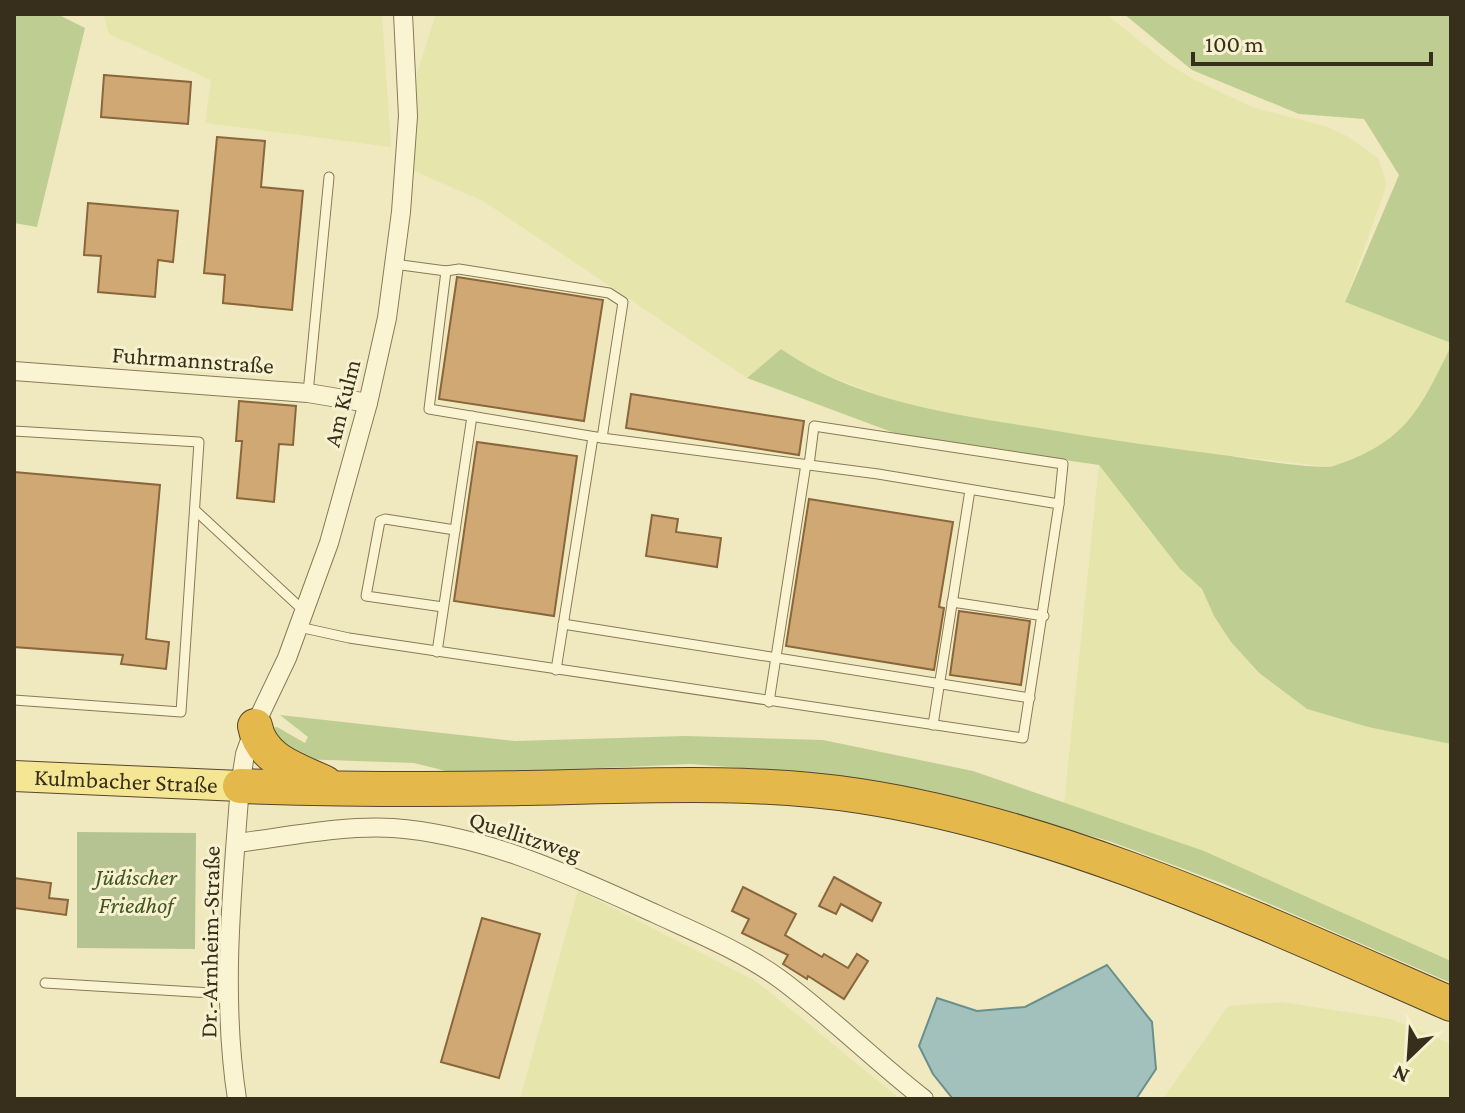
<svg xmlns="http://www.w3.org/2000/svg" width="1465" height="1113" font-family="'Crimson Pro',serif">
	<style>
		.farmland { fill: #e6e5ac }
		.green { fill: #bece93 }
		.cemetery { fill: #b5c292 }
		.water { fill: #a2c1bd; stroke: #698f8c; stroke-width: 2 }
		.building { fill: #d0a873; stroke: #89663b; stroke-width: 2 }
		.lines { fill: none; stroke-linecap: round; stroke-linejoin: round }
		.lane-casing { stroke: #897957; stroke-width: 11 }
		.street-casing { stroke: #897957; stroke-width: 20 }
		.primary-casing { stroke: #56462b; stroke-width: 32 }
		.highway-casing { stroke: #56462b; stroke-width: 36 }
		.lane { stroke: #faf4d2; stroke-width: 9 }
		.street { stroke: #faf4d2; stroke-width: 18 }
		.primary { stroke: #f5e694; stroke-width: 30 }
		.highway { stroke: #e4b84b; stroke-width: 34 }
		.labels { text-anchor: middle; stroke-width: 6; stroke-linejoin: round; paint-order: stroke }
		.street-label { font-size: 24px; fill: #382e1c; stroke: #f7f1cf }
		.park-label { font-size: 24px; font-style: italic; fill: #405521; stroke: #f7f1cf }
	</style>
	<rect width="100%" height="100%" fill="#f0e9bf"/>
	<g class="farmland">
		<path d="M103 14H382L391 147 205 123 211 80 109 34Z"/>
		<path d="M436 14H1106L1167 63 1195 80 1252 107 1328 127 1349 137 1378 158 1387 184 1345 302 1451 343V346L1430 391 1409 424 1377 449 1329 467 1141 445 975 420 900 403 808 368 781 349 747 378 483 201 414 171 417 73Z"/>
		<path d="M1099 465 1180 569 1202 589 1214 616 1231 642 1259 674 1307 709 1368 727 1451 744V961L1064 803Z"/>
		<path d="M578 890 756 981 900 1099H520Z"/>
		<path d="M1282 1002 1391 1019 1451 1044V1099H1163L1228 1006Z"/>
	</g>
	<g class="green">
		<path d="M14 14H57L85 28 37 227 14 223Z"/>
		<path d="M1124 14H1451V343L1345 302 1399 175 1364 119 1299 114 1192 70Z"/>
		<path d="M1451 346V744L1368 727 1307 709 1259 673 1231 642 1214 616 1202 589 1180 569 1099 465 905 437 747 378 781 349C855 401 950 414 1039 428 1103 439 1167 448 1231 456 1250 459 1319 470 1333 466 1405 443 1420 410 1451 346Z"/>
		<path d="M280 715 515 741 685 736 823 740 973 771 1204 851 1451 961V983L1224 884 1109 841 929 791 841 776 691 764 494 773 450 772 414 763 299 759 289 758 271 728 277 727 305 743 308 737Z"/>
	</g>
	<path class="cemetery" d="M77 832 196 833 195 949 77 948Z"/>
	<path class="water" d="M1107 965 1152 1022 1156 1069 1136 1099H953L933 1074 919 1046 937 998 977 1011 1025 1007Z"/>
	<g class="building">
		<path d="M104 75 191 82 188 124 101 117Z"/>
		<path d="M217 137 265 141 261 187 303 191 292 310 223 303 225 275 204 273Z"/>
		<path d="M88 203 178 211 173 262 158 260 155 297 98 292 101 256 84 255Z"/>
		<path d="M457 277 603 300 584 421 439 399Z"/>
		<path d="M631 394 804 421 799 455 626 428Z"/>
		<path d="M239 401 296 406 293 445 279 444 274 502 237 498 242 441H236Z"/>
		<path d="M477 442 577 456 554 616 454 601Z"/>
		<path d="M14 472 160 485 146 639 169 642 166 669 121 664 123 655 14 647Z"/>
		<path d="M809 499 953 522 939 607 944 608 934 670 786 646Z"/>
		<path d="M652 515 678 519 676 532 721 538 717 567 646 556Z"/>
		<path d="M959 611 1030 621 1021 685 950 675Z"/>
		<path d="M834 877 881 903 872 921 841 904 836 914 819 906Z"/>
		<path d="M14 878 51 883 49 898 68 900 66 915 14 908Z"/>
		<path d="M743 887 796 914 785 935 822 957 824 954 848 968 857 954 868 961 844 999 808 976 807 979 783 964 788 955 742 933 749 919 732 911Z"/>
		<path d="M482 918 540 934 499 1078 441 1062Z"/>
	</g>
	<g class="lines">
		<g class="lane-casing">
			<g id="lane">
				<path d="M446 271 459 269 609 293 623 302 602 438"/>
				<path d="M308 393 329 177"/>
				<path d="M14 431 199 442 181 712 14 700"/>
				<path d="M809 465 814 426 1063 464 1059 504"/>
				<path d="M196 511 305 612"/>
				<path d="M952 602 1044 616"/>
				<path d="M443 607 366 596 380 521 385 519 455 530"/>
				<path d="M563 624 1030 698"/>
				<path d="M299 627 349 638 1023 738 1059 504 878 474 602 438 429 409 446 271 394 264"/>
				<path d="M437 652 472 416"/>
				<path d="M556 670 593 437"/>
				<path d="M769 702 806 464"/>
				<path d="M933 725 970 490"/>
				<path d="M45 983 228 994"/>
			</g>
		</g>
		<g class="street-casing">
			<g id="street">
				<path d="M14 371 308 393 368 403"/>
				<path d="M236 843C286 837 341 825 393 828 487 835 572 876 656 914 697 933 743 952 780 979 830 1016 874 1060 924 1099"/>
				<path d="M237 1099C221 996 232 890 240 786L245 754 257 721 287 658 329 543 368 403 387 318 401 212 408 116 403 14"/>
			</g>
		</g>
		<g class="primary-casing">
			<g id="primary">
				<path id="s1" d="M14 776 240 786"/>
			</g>
		</g>
		<g class="highway-casing">
			<g id="highway">
				<path d="M255 726C261 760 298 770 325 783"/>
				<path d="M240 786C334 789 428 790 522 788 635 786 748 779 860 796 1062 827 1265 923 1451 1004"/>
			</g>
		</g>
		<use href="#lane" class="lane"/>
		<use href="#street" class="street"/>
		<use href="#primary" class="primary"/>
		<use href="#highway" class="highway"/>
	</g>
	<g class="labels">
		<g class="street-label">
			<text transform="translate(193 360) rotate(4)" y="8">Fuhrmannstraße</text>
			<text transform="translate(342 403) rotate(-76)" y="8">Am Kulm</text>
			<text dy="8" stroke="none"><textPath href="#s1" startOffset="112">Kulmbacher Straße</textPath></text>
			<text transform="translate(525 836) rotate(18)" y="8">Quellitzweg</text>
			<text transform="translate(210 942) rotate(-89)" y="8">Dr.-Arnheim-Straße</text>
		</g>
		<g class="park-label">
			<text x="136" y="885">Jüdischer<tspan x="136" dy="28">Friedhof</tspan></text>
		</g>
	</g>
	<rect width="1465" height="1113" fill="none" stroke="#382e1c" stroke-width="32"/>
	<g transform="translate(1409 1057) rotate(205)" stroke="#f7f1cf" stroke-width="6" paint-order="stroke">
	<path d="M0-6L14 30L0 20L-14 30Z" fill="#382e1c"/>
	<text y="-12" font-size="22" font-weight="bold" text-anchor="middle" fill="#382e1c">N</text>
	</g>
	<path d="M1193 52v12h238v-12" fill="none" stroke="#382e1c" stroke-width="4"/>
	<text x="1205" y="52" font-size="24" fill="#382e1c" stroke="#f7f1cf" stroke-width="6" paint-order="stroke">100 m</text>
</svg>
